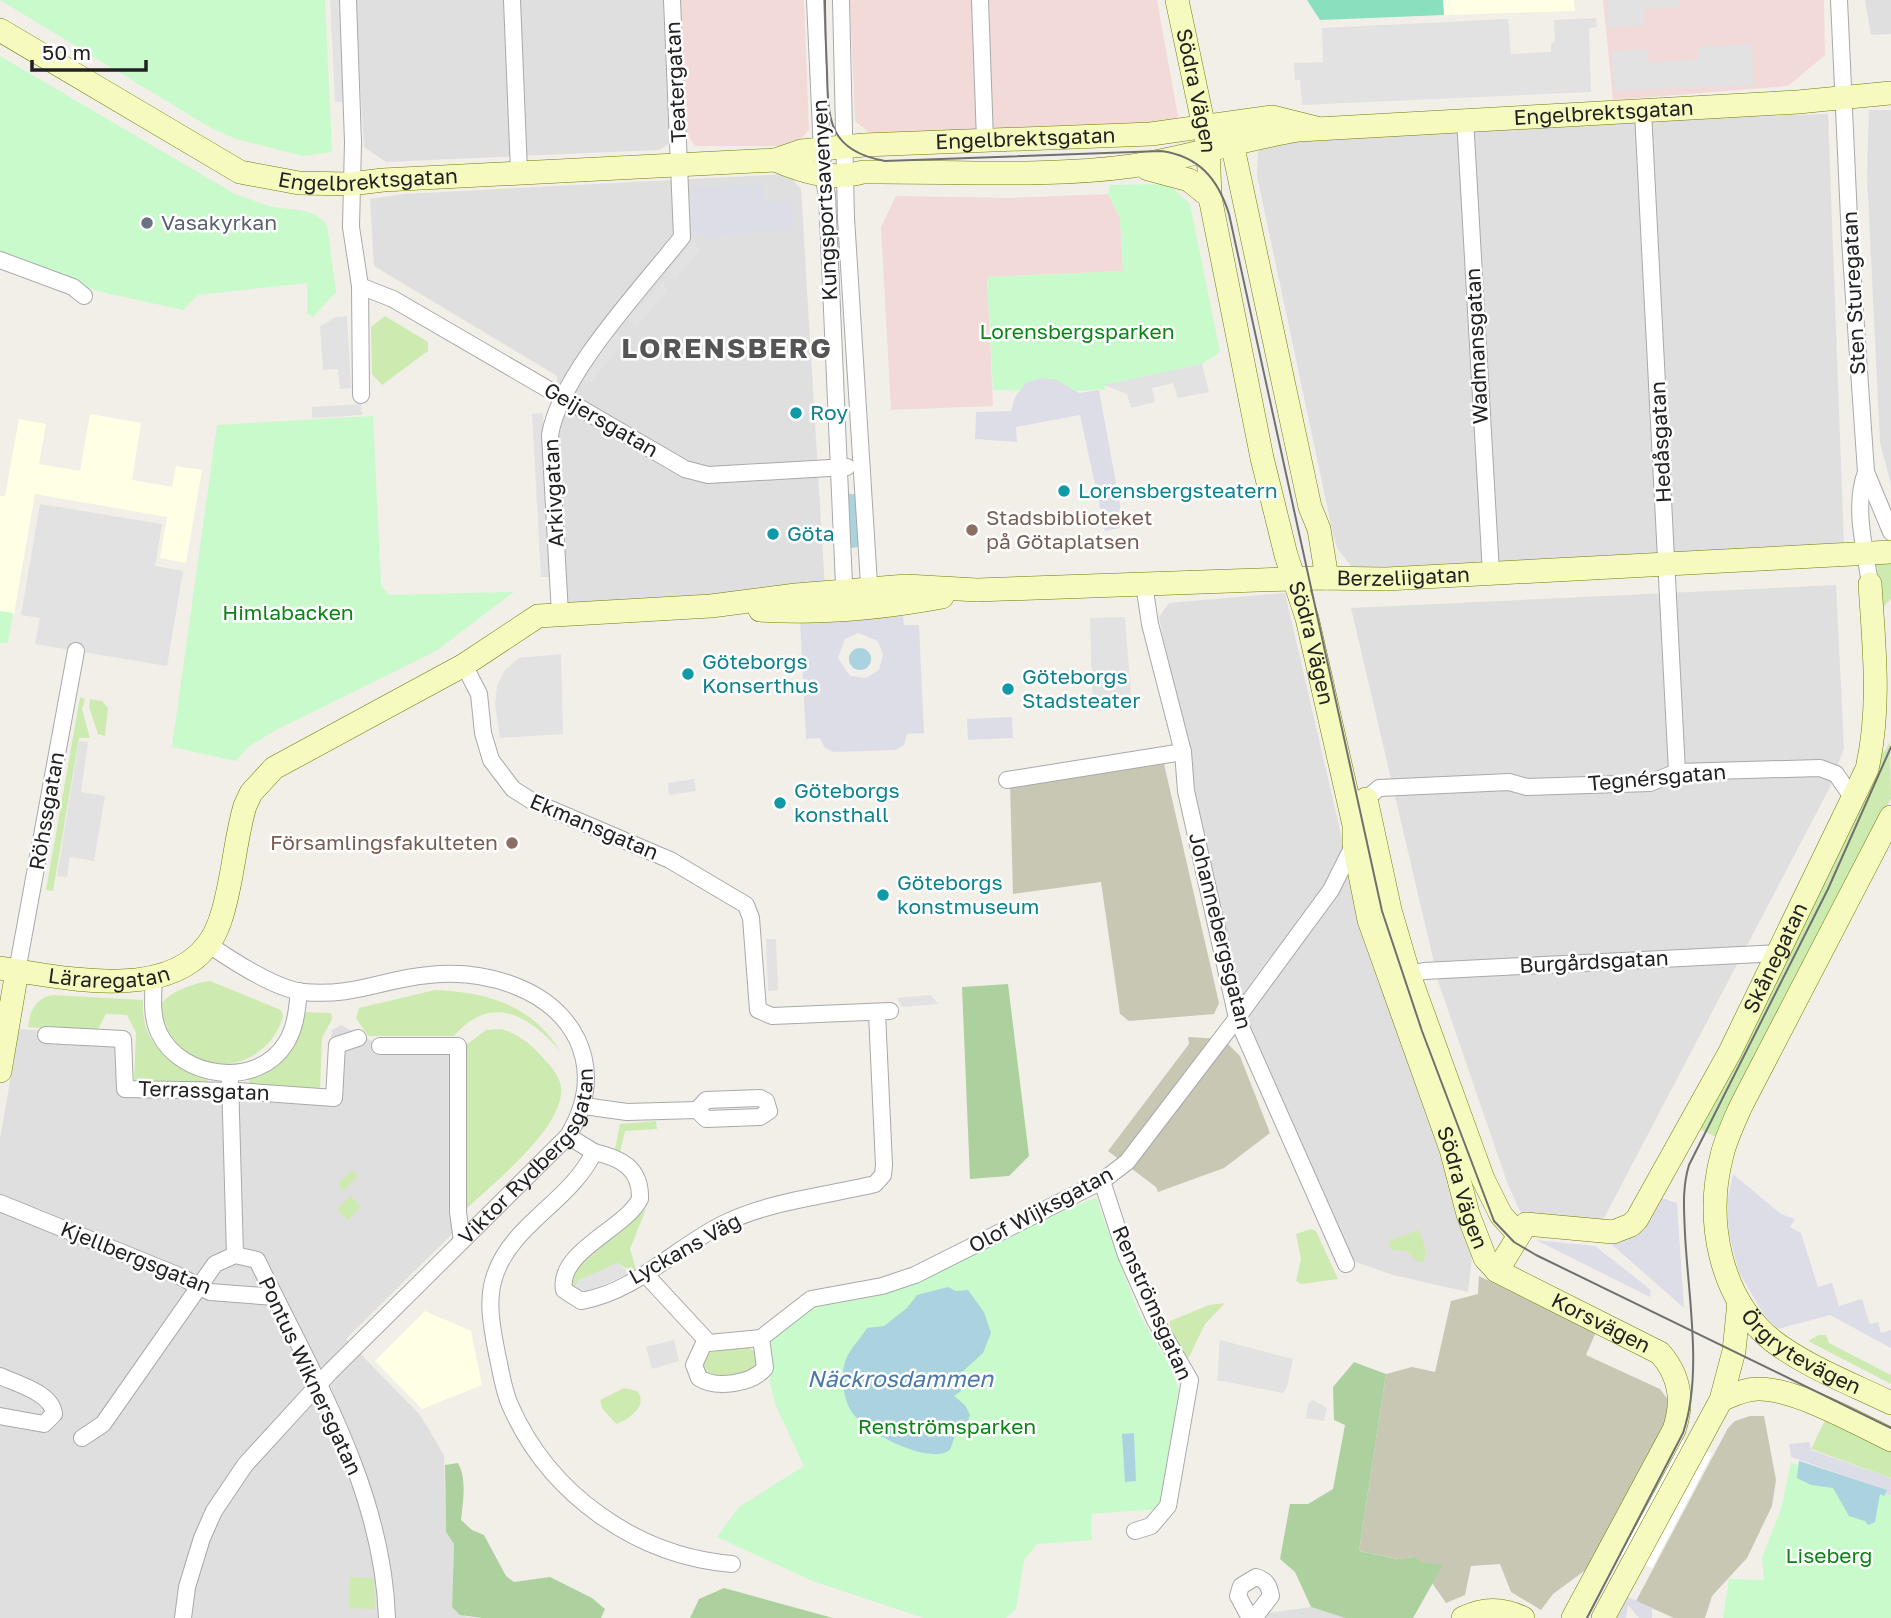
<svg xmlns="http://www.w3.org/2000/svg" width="1891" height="1618" font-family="'Golos Text',sans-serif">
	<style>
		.residential { fill: #e0dfdf }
		.commercial { fill: #f2dad9 }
		.education { fill: #ffffe5 }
		.construction { fill: #c7c7b4 }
		.grass { fill: #cdebb0 }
		.forest { fill: #add19e }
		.park { fill: #c8facc }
		.pitch { fill: #88e0be }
		.parking { fill: #e2e2e2 }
		.plaza { fill: #dddde8; fill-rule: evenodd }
		.water { fill: #aad3df }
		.pier { fill: #fff }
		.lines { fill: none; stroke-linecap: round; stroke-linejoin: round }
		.street-casing { stroke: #a9a9a9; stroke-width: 18 }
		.secondary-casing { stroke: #707d05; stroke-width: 24 }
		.street { stroke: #fff; stroke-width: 16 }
		.secondary { stroke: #f7fabf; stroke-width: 23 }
		.tram { stroke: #707070; stroke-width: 2 }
		.worship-dot { fill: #6b7280; stroke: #fff; stroke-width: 2.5 }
		.culture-dot { fill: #0f9aa8; stroke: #fff; stroke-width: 2.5 }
		.education-dot { fill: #8d6e63; stroke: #fff; stroke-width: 2.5 }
		.labels { text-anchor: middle; stroke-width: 5; stroke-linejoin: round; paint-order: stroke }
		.street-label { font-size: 21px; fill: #222; stroke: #fff }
		.worship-label { font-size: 21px; fill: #5b616d; stroke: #fff; text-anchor: start }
		.park-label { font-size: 21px; fill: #0c8416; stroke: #fff }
		.culture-label { font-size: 21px; fill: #0d838f; stroke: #fff; text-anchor: start }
		.education-label { font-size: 21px; fill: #785e54; stroke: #fff; text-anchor: start }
		.water-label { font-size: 23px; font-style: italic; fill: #4a7aab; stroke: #fff }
		.district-label { font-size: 28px; font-weight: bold; letter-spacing: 2px; fill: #555; stroke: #fff }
	</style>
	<rect width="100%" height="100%" fill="#f2efe9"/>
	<g class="residential">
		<path d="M355 0H666L676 140 658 150 386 162 364 147Z"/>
		<path d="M1865 0H1891V34L1871 35Z"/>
		<path d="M1869 110H1891V484L1880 443 1867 175Z"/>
		<path d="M1828 114 1844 545 1355 571 1337 548 1333 534 1257 176 1258 152 1262 144 1478 125Z"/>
		<path d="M787 174 801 189 825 589 563 606 557 376 374 266 370 199 403 194Z"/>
		<path d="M1836 585 1844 748 1829 789 1603 1220 1521 1214 1507 1182 1439 984 1351 608Z"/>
		<path d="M1285 593 1350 873 1473 1249 1468 1292 1393 1275 1345 1258 1246 1022 1210 871 1159 617 1169 603Z"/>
		<path d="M341 1025 372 1041 461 1043 460 1226 346 1339 420 1415 444 1455 446 1532 454 1544 452 1607 467 1617 482 1618H0V1139L19 1029 127 1036 129 1083 325 1094 332 1030Z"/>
		<path d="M1311 1607 1345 1618H1258L1260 1614Z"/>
	</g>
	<g class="commercial">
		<path d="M679 0H804L809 130 794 146H695L686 133Z"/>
		<path d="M850 0H1157L1178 116 1173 125 877 139 855 121Z"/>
		<path d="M1603 0H1824L1825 55 1788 86 1613 100Z"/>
		<path d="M1108 194 1120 218 1123 271 987 277 993 406 891 410 881 227 896 196 1009 198Z"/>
	</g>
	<g class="education">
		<path d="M1443 0H1574L1575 11 1444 15Z"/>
		<path d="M90 414 141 423 132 480 172 487 176 466 202 470 186 563 160 558 167 517 35 494 14 614 0 612V496H5L19 419 46 424 39 464 80 471Z"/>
		<path d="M425 1311 471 1331 482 1385 422 1409 375 1361Z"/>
	</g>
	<g class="construction">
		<path d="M1164 764 1219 1003 1214 1014 1129 1021 1120 1014 1101 882 1013 894 1010 783Z"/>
		<path d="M1188 1037 1223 1039 1240 1056 1270 1133 1224 1168 1158 1192 1156 1187 1108 1151 1189 1044Z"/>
		<path d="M1479 1276 1596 1332 1586 1355 1660 1389 1668 1400 1666 1424 1591 1566 1553 1594 1541 1610 1511 1592 1500 1564 1471 1566 1465 1595 1446 1603 1414 1557 1399 1559 1359 1551 1386 1374 1412 1367 1435 1372 1451 1301 1478 1294Z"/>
		<path d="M1750 1416H1764L1776 1480 1772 1506 1747 1558 1712 1596 1705 1618H1674L1636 1601 1728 1428 1735 1421Z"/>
	</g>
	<g class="grass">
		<path d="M385 316 428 342V351L382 385 372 374 371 327Z"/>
		<path d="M1891 555V599L1883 607 1873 558Z"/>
		<path d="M80 697 85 699 82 709 90 738H79L53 891 46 890Z"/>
		<path d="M90 699 102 701 108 708 105 736 98 734 89 707Z"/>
		<path d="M1890 742 1891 798 1856 873 1716 1137 1700 1129 1813 908 1873 779 1878 750 1884 752Z"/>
		<path d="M210 981 281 1010 283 1016C269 1068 202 1082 168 1038 163 1030 161 1016 159 1007 167 992 194 983 210 981Z"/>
		<path d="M435 990C487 992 532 1005 560 1051 529 1015 491 993 454 1036H368L356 1018 359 1008Z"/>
		<path d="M54 995 143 1000C141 1047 169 1061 207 1077L208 1083 205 1085 134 1080 136 1033 127 1015 106 1014 96 1033 28 1027C30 1010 36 997 54 995Z"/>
		<path d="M301 1012 331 1013 332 1019 322 1038 320 1091 253 1087 247 1078 260 1070Z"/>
		<path d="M501 1029C520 1035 531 1044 544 1059 551 1066 559 1076 561 1086 566 1127 493 1183 465 1210L462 1208 466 1045 486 1030Z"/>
		<path d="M656 1121 657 1129 625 1131 620 1152 615 1149 620 1124Z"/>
		<path d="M352 1171 358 1176 343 1191 338 1183Z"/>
		<path d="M350 1196 361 1206 348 1220 337 1210Z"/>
		<path d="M646 1209 630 1249 636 1269 631 1271 617 1263 576 1293 570 1282 576 1269Z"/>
		<path d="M1311 1229 1316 1231 1338 1279 1301 1284 1296 1281 1301 1259 1296 1234Z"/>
		<path d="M1419 1230 1426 1251 1424 1261 1418 1262 1406 1251 1392 1250 1388 1241Z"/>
		<path d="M1225 1303 1205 1324 1188 1359 1170 1329V1321L1209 1305Z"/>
		<path d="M1819 1335H1826L1829 1343 1891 1375V1384L1808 1341Z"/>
		<path d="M746 1347 756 1352 759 1362 753 1373 714 1377 704 1374 700 1362 705 1353Z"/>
		<path d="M624 1388 637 1391C649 1406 629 1419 616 1424L602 1408 600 1400Z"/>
		<path d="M1825 1420 1891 1449V1478L1811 1449Z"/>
		<path d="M350 1577 374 1578 375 1609 349 1608Z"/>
	</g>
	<g class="forest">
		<path d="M1008 984 1029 1156 1009 1176 970 1179 962 987Z"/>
		<path d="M1354 1362 1386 1374 1359 1551 1398 1559 1414 1557 1424 1563 1443 1565 1413 1618H1345L1311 1607 1295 1572 1280 1559 1290 1504H1308L1333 1489 1345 1425 1334 1420 1333 1387Z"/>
		<path d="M458 1463C467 1479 463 1502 461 1520L472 1530 484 1535 506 1576 514 1582 550 1577 592 1598 605 1609 601 1618H482L460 1615 452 1607 454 1544 446 1532 445 1465Z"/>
		<path d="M724 1588 833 1618H690L699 1599Z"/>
	</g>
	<g class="park">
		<path d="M0 0H325L332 152 303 156 236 139 211 128Z"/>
		<path d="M0 56 235 194C248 198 261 204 274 207 295 211 313 207 327 225L336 292 313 317 307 313V283L198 295 183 310 97 291 0 252Z"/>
		<path d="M1168 184 1190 204 1220 352 1202 364 1105 385V389L1079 391 993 390 987 277 1123 271 1120 218 1108 194 1110 185Z"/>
		<path d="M373 416 381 585 389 595 514 592 436 651 276 730 248 747 236 761 172 747 217 425Z"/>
		<path d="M0 611 13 613 8 643H0Z"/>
		<path d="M1096 1198 1139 1314 1170 1366 1179 1390 1162 1501 1158 1509 1091 1514 1092 1540 1037 1544 1024 1560 1016 1609 1006 1618H924L810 1580 717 1537 739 1507 804 1466 775 1404 770 1383 767 1339 806 1309 885 1294 1046 1216Z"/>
		<path d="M1799 1461 1887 1490 1886 1494 1891 1495V1618H1723L1729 1579 1764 1580 1762 1558 1781 1509 1791 1463 1798 1465Z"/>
	</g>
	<path class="pitch" d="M1307 0H1443L1444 15 1320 20Z"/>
	<g class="parking">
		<path d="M330 0H341L346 102H335Z"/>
		<path d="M1607 0H1680V7L1644 9V26L1608 28Z"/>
		<path d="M1596 18 1597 27 1589 28 1591 92 1302 105 1300 80H1295L1294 63 1323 62 1322 28 1508 19 1511 54 1551 52V43L1555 42 1554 20Z"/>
		<path d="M1752 44 1754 85 1615 91 1612 51 1647 49 1648 62 1672 61 1698 59V47Z"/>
		<path d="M694 240 700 251 674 280 669 269Z"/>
		<path d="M663 281 667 291 635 329 629 318Z"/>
		<path d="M347 316 351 388 340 389 338 369 323 370 320 326 336 317Z"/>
		<path d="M619 333 624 343 592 381 586 383 583 373 614 335Z"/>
		<path d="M1202 364 1209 392 1178 398 1173 383 1152 388 1155 402 1131 408 1127 394 1104 385Z"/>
		<path d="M361 404 362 415 312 418V407Z"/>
		<path d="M543 413 551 577H541L532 414Z"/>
		<path d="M40 504 162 524 155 566 183 571 167 666 35 644 40 618 21 615Z"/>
		<path d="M1125 617 1132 710 1093 711 1090 618Z"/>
		<path d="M561 654 563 734 500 738 495 704 497 686 505 670 519 658Z"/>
		<path d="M79 741 88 742 81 792 105 796 94 861 70 857 67 877 57 876Z"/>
		<path d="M694 779 696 791 669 795 668 783Z"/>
		<path d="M766 939H776L778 990 768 991Z"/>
		<path d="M931 995 938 1004 902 1007 897 998Z"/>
		<path d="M617 1263 630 1273 582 1294 576 1290 575 1285 579 1280Z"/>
		<path d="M216 1267 249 1269 260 1291 204 1285Z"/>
		<path d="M674 1340 679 1361 652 1369 646 1347Z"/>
		<path d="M1220 1340 1293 1359 1287 1387 1283 1393 1217 1380Z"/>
		<path d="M0 1385 12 1388 22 1396 33 1399V1404L43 1407 36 1416 0 1410Z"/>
		<path d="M1313 1400 1327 1408 1324 1421 1306 1418 1308 1404Z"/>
	</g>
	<g class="plaza">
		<path d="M764 185 765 202 791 200 795 230 724 235 709 240 693 231 691 187Z"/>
		<path d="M1041 378 1057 380 1079 393 1099 390 1124 527 1105 531 1080 415 1016 427 1017 442 975 439 976 412 1011 411 1015 397 1026 383Z"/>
		<path d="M902 610 904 625H919L924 733 907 734 904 745 895 750 834 752 825 748 820 738 806 739 800 621ZM858 633 878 641 883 655 879 670 866 678 850 676 838 658 845 639Z"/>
		<path d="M1012 717 1013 738 968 740 967 719Z"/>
		<path d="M1733 1174 1781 1214 1795 1219 1790 1227 1801 1233 1818 1287 1832 1283 1839 1306 1862 1299 1870 1324 1878 1322 1881 1333 1891 1330V1348L1830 1315 1778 1329 1764 1315 1739 1272 1729 1234 1727 1201Z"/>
		<path d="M1656 1196 1677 1203 1684 1308 1609 1242Z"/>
		<path d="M1536 1240 1595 1246 1646 1286 1651 1291 1650 1297Z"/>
		<path d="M1810 1442 1811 1450 1891 1478V1495L1885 1494 1886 1490 1791 1457 1789 1444Z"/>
		<path d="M1624 1595 1652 1608V1618H1639L1628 1605 1626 1618H1614Z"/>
	</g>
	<g class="water">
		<path d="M847 494H858L861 547 849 548Z"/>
		<circle cx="860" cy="659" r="11"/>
		<path d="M948 1287 956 1291 968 1290 984 1312 991 1333 983 1353 960 1374 961 1391 954 1396 965 1405 970 1415 967 1424 957 1430 950 1450C929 1466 864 1432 851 1411 845 1401 842 1386 843 1374 844 1353 857 1344 867 1328L884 1326 907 1308 917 1295Z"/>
		<path d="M1134 1433 1136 1481 1125 1482 1122 1434Z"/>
		<path d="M1799 1461 1887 1490 1884 1496 1880 1494 1875 1522 1868 1525 1865 1521 1849 1516 1833 1488 1811 1485 1797 1478Z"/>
	</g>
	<path class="pier" d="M1663 1431 1712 1454 1652 1568 1604 1546Z"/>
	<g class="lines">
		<g class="street-casing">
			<g id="street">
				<path d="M348 0 353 142 351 227 360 286 361 395"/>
				<path d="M512 0 519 172"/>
				<path d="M815 0 823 175 827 195 844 585 840 601"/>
				<path d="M841 0 846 218 870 600"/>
				<path d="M980 0 985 140"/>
				<path d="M1839 0 1850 240 1866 472C1853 507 1865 548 1870 584"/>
				<path d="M1643 112 1677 772"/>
				<path d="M1465 118 1491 573"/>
				<path d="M0 260 73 287 84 296"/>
				<path d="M360 286 393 299 685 469 708 475 847 467"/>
				<path d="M1866 472 1891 532"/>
				<path d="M1144 584 1150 624 1183 752 1186 791 1237 1018 1346 1264"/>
				<path d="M560 614 550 435C560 374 642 288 682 237L672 0"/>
				<path d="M464 665 479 694 483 733 491 760 513 789 532 801 670 860 746 905 751 918 758 1010 772 1016 890 1011"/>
				<path d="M1007 780 1183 752"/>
				<path d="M1366 799 1379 788 1509 782 1527 787 1650 783 1677 772 1820 768 1836 774 1854 800"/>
				<path d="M17 971 76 651"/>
				<path d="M1409 975 1424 971 1780 953"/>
				<path d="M154 979C153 997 151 1016 159 1033 181 1079 258 1089 286 1043 296 1027 297 1009 299 991"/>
				<path d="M46 1035 123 1039 125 1089 238 1091 334 1098 337 1045 358 1038"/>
				<path d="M380 1046H458V1212L462 1241"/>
				<path d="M230 1079 235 1255"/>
				<path d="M760 1098 766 1101 769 1111 760 1117 706 1119 697 1110 706 1100Z"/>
				<path d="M584 1106 627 1112 697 1110"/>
				<path d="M568 1136 594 1152C571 1201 512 1224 495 1275 486 1300 492 1328 497 1354 501 1371 503 1389 510 1405 549 1494 636 1556 732 1564"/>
				<path d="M594 1152C621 1158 641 1168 640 1199 625 1229 557 1252 564 1290L581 1301C635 1292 675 1248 723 1224 769 1201 825 1196 875 1184L883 1175 884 1165 877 1013"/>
				<path d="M1102 1181 1126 1255 1155 1320 1190 1380 1168 1506 1151 1526 1135 1531"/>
				<path d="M0 1203 177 1275 210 1292 275 1297"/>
				<path d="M646 1275 709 1343 761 1338 811 1299 882 1286 915 1275 1102 1181 1127 1162 1237 1018 1331 890 1354 844"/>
				<path d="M705 1341 694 1365 699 1378C716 1389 752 1384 765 1368L761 1338"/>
				<path d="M0 1376C17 1384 52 1393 54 1414L44 1424 0 1416"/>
				<path d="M82 1438 103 1424 215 1264 235 1255 257 1260C312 1374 383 1489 387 1618"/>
				<path id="s1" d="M183 1618 187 1587 202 1538 214 1511 245 1465 330 1372 568 1136C586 1106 593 1073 577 1039 551 987 483 969 429 975 382 979 355 997 303 992 276 989 231 960 208 944"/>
				<path d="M1250 1618 1238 1596 1241 1586 1256 1577C1266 1580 1269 1585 1271 1596L1254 1618"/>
			</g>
		</g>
		<g class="secondary-casing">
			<g id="secondary">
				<path id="s2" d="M1177 0 1208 146 1210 197 1262 458 1286 555 1307 618 1354 825V844L1369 920 1451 1149 1468 1214 1485 1258 1497 1271 1660 1353C1680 1376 1684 1401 1674 1430L1573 1618"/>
				<path id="s3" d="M0 30 240 172 299 183 350 184 383 180 775 160 801 151 864 145 1151 134 1272 117 1316 128"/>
				<path d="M1232 143 1310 507 1319 529 1327 578"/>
				<path id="s4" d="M775 160C803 172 832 181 863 172 950 171 1045 178 1132 166 1189 158 1242 139 1299 130L1798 102 1891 93"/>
				<path d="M1148 169 1189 180 1210 197"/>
				<path d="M760 610C820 614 883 608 942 597"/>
				<path d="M1366 799 1390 910 1409 975 1483 1179 1501 1215 1518 1234"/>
				<path id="s5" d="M1891 817 1741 1106C1734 1122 1726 1138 1722 1155 1705 1219 1719 1298 1773 1341 1807 1367 1852 1384 1891 1403"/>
				<path id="s6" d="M0 968C67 978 191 1008 220 921 233 884 234 843 245 806L251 793 274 768 464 665 538 616 711 606 796 595 906 586 977 590 1316 578 1386 579 1891 552"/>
				<path d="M0 1071 17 971"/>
				<path id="s7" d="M1497 1271 1526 1224 1613 1232 1631 1225 1637 1219 1730 1052 1867 769C1881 708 1874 646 1870 584"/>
				<path d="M1721 1400C1733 1395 1744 1389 1758 1389 1794 1388 1858 1424 1891 1440"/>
				<path d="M1463 1618C1483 1608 1503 1608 1523 1618"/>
				<path d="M1603 1618 1721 1400 1734 1351 1739 1302"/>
			</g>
		</g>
		<use href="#street" class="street"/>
		<use href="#secondary" class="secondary"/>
		<g class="tram">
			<path d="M825 0C825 24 826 48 827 72 828 119 828 151 885 161L1161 151C1199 156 1218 179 1229 214L1382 911 1422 1031 1494 1221 1514 1242 1536 1255 1891 1428"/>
			<path d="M1587 1618 1683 1433C1703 1375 1688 1295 1685 1234 1684 1210 1682 1188 1689 1165L1828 889 1891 747"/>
		</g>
	</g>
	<circle class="worship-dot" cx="147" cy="223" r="7"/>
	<g class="culture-dot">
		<circle cx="796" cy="413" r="7"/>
		<circle cx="1064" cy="491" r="7"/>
		<circle cx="773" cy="534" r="7"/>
		<circle cx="688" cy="674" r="7"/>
		<circle cx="1008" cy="689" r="7"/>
		<circle cx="780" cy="803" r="7"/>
		<circle cx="883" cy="895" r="7"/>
	</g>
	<g class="education-dot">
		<circle cx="972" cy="530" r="7"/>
		<circle cx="512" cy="843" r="7"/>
	</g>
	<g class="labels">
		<g class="street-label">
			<text transform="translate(676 82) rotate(-93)" y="7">Teatergatan</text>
			<text dy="7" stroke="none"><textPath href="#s2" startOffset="93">Södra Vägen</textPath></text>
			<text dy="7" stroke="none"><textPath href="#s4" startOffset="836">Engelbrektsgatan</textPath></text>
			<text dy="7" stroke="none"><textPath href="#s3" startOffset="1068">Engelbrektsgatan</textPath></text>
			<text dy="7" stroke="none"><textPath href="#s3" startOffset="408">Engelbrektsgatan</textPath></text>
			<text transform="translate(825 200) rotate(-93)" y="7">Kungsportsavenyen</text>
			<text transform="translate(1854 293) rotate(-93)" y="7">Sten Sturegatan</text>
			<text transform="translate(1477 346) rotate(-93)" y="7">Wadmansgatan</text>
			<text transform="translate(601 420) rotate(30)" y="7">Geijersgatan</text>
			<text transform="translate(1661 442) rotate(-93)" y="7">Hedåsgatan</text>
			<text transform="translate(554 493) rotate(-93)" y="7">Arkivgatan</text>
			<text dy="7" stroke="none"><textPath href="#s6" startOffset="1584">Berzeliigatan</textPath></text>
			<text dy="7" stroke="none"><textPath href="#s2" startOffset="658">Södra Vägen</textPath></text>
			<text transform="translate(1657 778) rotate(-5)" y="7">Tegnérsgatan</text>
			<text transform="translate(47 811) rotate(-80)" y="7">Röhssgatan</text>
			<text transform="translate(594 827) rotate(23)" y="7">Ekmansgatan</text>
			<text transform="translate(1220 931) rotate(76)" y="7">Johannebergsgatan</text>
			<text dy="7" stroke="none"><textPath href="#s7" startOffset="466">Skånegatan</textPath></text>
			<text transform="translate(1594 962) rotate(-3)" y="7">Burgårdsgatan</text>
			<text dy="7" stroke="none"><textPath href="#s6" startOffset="110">Läraregatan</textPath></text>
			<text transform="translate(204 1091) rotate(2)" y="7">Terrassgatan</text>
			<text dy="7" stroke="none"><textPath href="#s1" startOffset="590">Viktor Rydbergsgatan</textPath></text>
			<text dy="7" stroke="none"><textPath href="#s2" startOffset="1225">Södra Vägen</textPath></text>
			<text transform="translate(1041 1210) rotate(-28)" y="7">Olof Wijksgatan</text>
			<text transform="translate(685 1249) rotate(-29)" y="7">Lyckans Väg</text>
			<text transform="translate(136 1258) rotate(22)" y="7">Kjellbergsgatan</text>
			<text transform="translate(1152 1303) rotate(66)" y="7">Renströmsgatan</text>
			<text dy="7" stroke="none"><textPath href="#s2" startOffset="1433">Korsvägen</textPath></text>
			<text dy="7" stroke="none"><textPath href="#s5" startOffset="611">Örgrytevägen</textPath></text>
			<text transform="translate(310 1376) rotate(65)" y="7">Pontus Wiknersgatan</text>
		</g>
		<g class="worship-label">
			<text x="161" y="230">Vasakyrkan</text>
		</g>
		<g class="park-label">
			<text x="1077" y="339">Lorensbergsparken</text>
			<text x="288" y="620">Himlabacken</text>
			<text x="947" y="1434">Renströmsparken</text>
			<text x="1829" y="1563">Liseberg</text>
		</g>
		<g class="culture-label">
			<text x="810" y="420">Roy</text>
			<text x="1078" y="498">Lorensbergsteatern</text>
			<text x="787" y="541">Göta</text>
			<text x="702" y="669">Göteborgs<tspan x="702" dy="24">Konserthus</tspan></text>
			<text x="1022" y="684">Göteborgs<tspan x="1022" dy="24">Stadsteater</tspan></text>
			<text x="794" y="798">Göteborgs<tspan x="794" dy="24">konsthall</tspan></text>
			<text x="897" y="890">Göteborgs<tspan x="897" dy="24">konstmuseum</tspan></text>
		</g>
		<g class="education-label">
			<text x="986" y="525">Stadsbiblioteket<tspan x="986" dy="24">på Götaplatsen</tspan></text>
			<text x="498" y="850" text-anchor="end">Församlingsfakulteten</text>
		</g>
		<g class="water-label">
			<text x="900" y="1387">Näckrosdammen</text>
		</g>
		<g class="district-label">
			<text x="727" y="358">LORENSBERG</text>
		</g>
	</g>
	<path d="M32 60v10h114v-10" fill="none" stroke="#222222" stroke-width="3.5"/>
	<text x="42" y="60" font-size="21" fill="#222222" stroke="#ffffff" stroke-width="5" paint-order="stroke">50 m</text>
</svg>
